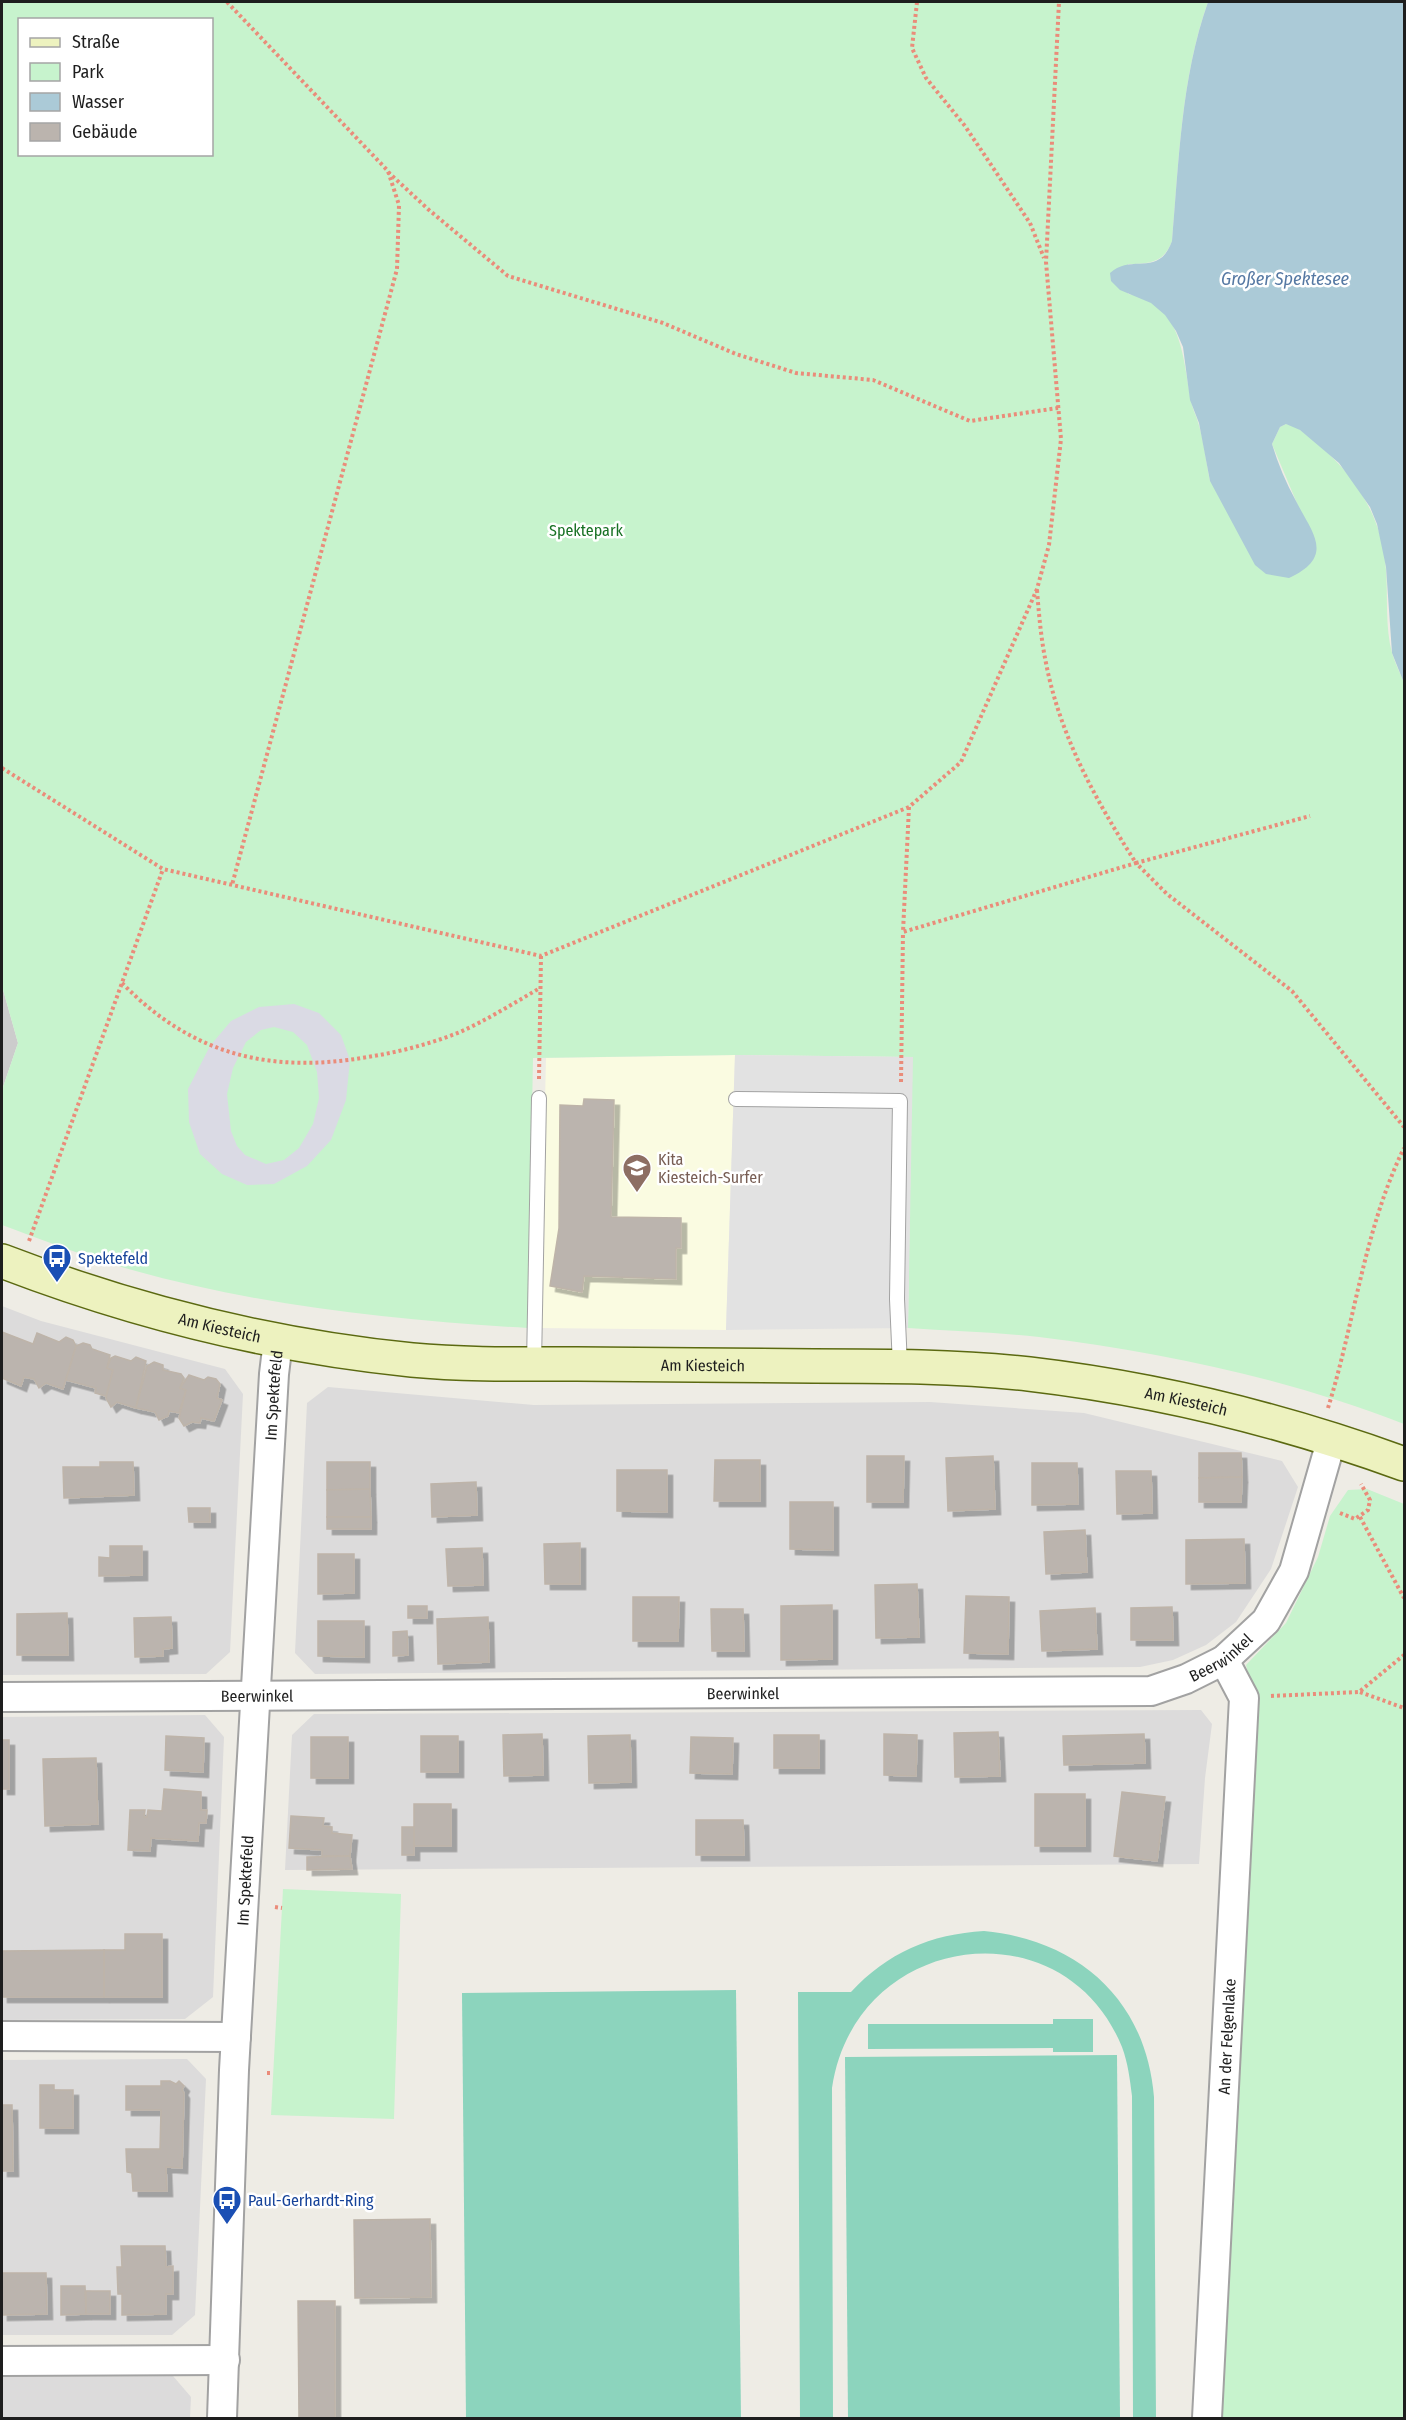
<svg xmlns="http://www.w3.org/2000/svg" width="1406" height="2420" font-family="'Fira Sans Condensed',sans-serif">
	<style>
		.residential { fill: #dcdbdb }
		.education { fill: #fafbe1 }
		.religious { fill: #ccc }
		.park { fill: #c7f3cd; fill-rule: evenodd }
		.pitch { fill: #8cd4bd }
		.parking { fill: #e2e2e2 }
		.plaza { fill: #dadae4; fill-rule: evenodd }
		.water { fill: #abcad7 }
		.building { fill: #bbb4ae; stroke: #beb4a9; stroke-width: 1.5; filter: url(#shadow) }
		.lines { fill: none; stroke-linecap: round; stroke-linejoin: round }
		.lane-casing { stroke: #a2a2a2; stroke-width: 16 }
		.street-casing { stroke: #a2a2a2; stroke-width: 32 }
		.secondary-casing { stroke: #5b6911; stroke-width: 36 }
		.path { stroke: #ea8c7a; stroke-width: 4; stroke-dasharray: 3 3; stroke-linecap: butt }
		.lane { stroke: #fff; stroke-width: 14 }
		.street { stroke: #fff; stroke-width: 28 }
		.secondary { stroke: #edf2bf; stroke-width: 33 }
		.labels { text-anchor: middle; stroke-width: 5; stroke-linejoin: round; paint-order: stroke }
		.park-label { font-size: 16px; fill: #187124; stroke: #fff }
		.education-label { font-size: 16px; fill: #785e54; stroke: #fff; text-anchor: start }
		.transit-label { font-size: 16px; fill: #164399; stroke: #fff; text-anchor: start }
		.street-label { font-size: 16px; fill: #1e1e1e; stroke: #fff }
		.water-label { font-size: 18px; font-style: italic; fill: #5578a3; stroke: #fff }
	</style>
	<defs>
		<filter id="shadow"><feDropShadow dx="5.5" dy="5.5" stdDeviation="0" flood-color="#0004"/></filter>
	</defs>
	<rect width="100%" height="100%" fill="#eeece5"/>
	<g class="residential">
		<path d="M2 1306 41 1321 225 1369 243 1394 230 1652 206 1674 2 1675Z"/>
		<path d="M328 1387 534 1405 930 1402 1084 1413 1282 1461 1298 1487 1271 1569 1236 1622 1206 1645 1173 1660 1140 1667 315 1674 295 1653 307 1403Z"/>
		<path d="M1201 1710 1212 1724 1205 1778 1199 1864 285 1870 292 1735 314 1714Z"/>
		<path d="M205 1715 224 1737 213 1997 185 2019 2 2020V1717Z"/>
		<path d="M187 2059 206 2079 195 2315 172 2335H2V2060Z"/>
		<path d="M173 2376 191 2397 190 2418H2V2377Z"/>
	</g>
	<path class="education" d="M735 1055 726 1330 540 1328 546 1058Z"/>
	<path class="religious" d="M2 986 18 1043 2 1090Z"/>
	<g class="park">
		<path d="M2 2H1208C1181 78 1179 161 1172 241 1164 263 1149 264 1128 264V294C1183 301 1183 361 1191 400 1192 408 1196 415 1198 422 1204 441 1206 462 1210 481L1299 508 1272 444 1280 427 1286 424 1293 425C1344 460 1382 507 1386 570 1388 597 1385 627 1392 653 1395 663 1400 673 1404 683V1424C1289 1379 1162 1352 1039 1337 995 1332 951 1331 908 1328L912 1057 735 1055 533 1058 528 1328C390 1320 252 1305 118 1266 79 1254 40 1239 2 1225V1090L18 1043 2 986ZM20 20H212V154H20Z"/>
		<path d="M1367 1489 1404 1504V2418H1220L1257 1709 1246 1665 1286 1623 1318 1557 1330 1516 1348 1490Z"/>
		<path d="M283 1889 401 1894 394 2119 271 2115Z"/>
	</g>
	<g class="pitch">
		<path d="M984 1931C1079 1940 1146 2000 1154 2097L1156 2418H1133L1132 2096C1130 2080 1128 2063 1122 2047 1063 1903 855 1932 832 2088L833 2418H800L798 1992H851C887 1953 931 1934 984 1931Z"/>
		<path d="M736 1990 741 2418H466L462 1993Z"/>
		<path d="M1053 2019H1093V2052H1053V2048L868 2049V2024H1053Z"/>
		<path d="M1117 2055 1120 2418H848L845 2057Z"/>
	</g>
	<path class="parking" d="M735 1055 913 1057 908 1328 726 1330Z"/>
	<path class="plaza" d="M294 1004 319 1013 341 1035 350 1060 346 1100 331 1140 307 1166 274 1184 247 1185 222 1174 200 1154 189 1122 188 1089 210 1046 231 1021 259 1007ZM274 1027 293 1032 307 1045 317 1072 319 1098 313 1124 299 1148 284 1160 266 1164 245 1155 237 1146 231 1131 227 1094 233 1068 246 1042 261 1030Z"/>
	<path class="water" d="M1208 2H1404V683L1392 653 1386 567 1377 524 1370 507 1339 463 1300 430 1286 424 1280 427 1272 444C1278 464 1286 483 1296 501 1312 533 1336 556 1289 578L1266 574 1255 565 1210 481 1199 423 1190 400 1183 347 1176 331 1165 315 1151 303 1120 290 1111 281 1110 273C1132 253 1159 278 1172 241 1179 161 1181 79 1208 2Z"/>
	<g class="building">
		<path d="M584 1099 614 1100 611 1217 681 1218V1248H676V1279L584 1276 582 1292 550 1286 559 1228 560 1105 583 1106Z"/>
		<path d="M2 1332 33 1344 37 1333 59 1342 66 1337 73 1340 76 1346 63 1389 46 1383 39 1388 34 1379 24 1377 21 1386 2 1378Z"/>
		<path d="M83 1343 90 1345 92 1349 110 1355 107 1368 113 1370 106 1396 95 1393 96 1388 66 1380 76 1346Z"/>
		<path d="M115 1356 131 1361 136 1357 146 1361 136 1408 117 1402 111 1407 106 1398 113 1370 107 1368 111 1358Z"/>
		<path d="M154 1362 163 1365V1370L181 1374 184 1378 180 1388 186 1390 179 1413 169 1411 168 1416 159 1420 155 1412 136 1408 147 1366Z"/>
		<path d="M189 1375 204 1380 208 1377 216 1379 220 1384 217 1398 222 1400 214 1421 201 1418 200 1423 192 1422 184 1426 179 1418 186 1390 180 1388Z"/>
		<path d="M1199 1453H1241L1242 1477 1199 1478Z"/>
		<path d="M867 1456H904L903 1502H867Z"/>
		<path d="M993 1456 995 1509 948 1511 946 1458Z"/>
		<path d="M715 1460H760V1501H714Z"/>
		<path d="M100 1462H133L134 1495 64 1498 63 1467H100Z"/>
		<path d="M327 1462H370V1489L327 1490Z"/>
		<path d="M1032 1463H1077L1078 1504 1032 1505Z"/>
		<path d="M617 1470H667V1512L617 1511Z"/>
		<path d="M1116 1471H1151L1152 1513 1117 1514Z"/>
		<path d="M1242 1477 1241 1502H1199V1478Z"/>
		<path d="M476 1482 477 1515 432 1517 431 1484Z"/>
		<path d="M370 1489 371 1517H327V1490Z"/>
		<path d="M790 1502H833V1550L790 1549Z"/>
		<path d="M188 1508H210V1522H189Z"/>
		<rect x="327" y="1517" width="44" height="12"/>
		<path d="M1085 1530 1087 1572 1046 1574 1044 1532Z"/>
		<path d="M1244 1539 1245 1583 1186 1584V1540Z"/>
		<path d="M580 1543V1584H545L544 1544Z"/>
		<path d="M110 1546H142V1575L99 1576V1557L110 1558Z"/>
		<path d="M482 1548 483 1585 448 1586 446 1549Z"/>
		<path d="M318 1554H354V1593L318 1594Z"/>
		<path d="M917 1584 919 1637 876 1638 875 1585Z"/>
		<path d="M966 1596 1009 1597 1008 1654 964 1653Z"/>
		<path d="M633 1597H679L678 1641H633Z"/>
		<path d="M832 1605V1659L781 1660V1606Z"/>
		<rect x="408" y="1606" width="19" height="12"/>
		<path d="M1172 1607 1173 1640H1131V1608Z"/>
		<path d="M1095 1608 1097 1649 1042 1651 1040 1611Z"/>
		<path d="M711 1609H743L744 1651H712Z"/>
		<path d="M67 1613 68 1655H17V1614Z"/>
		<path d="M171 1617 172 1648 163 1649V1656L135 1657 134 1618Z"/>
		<path d="M488 1617 489 1662 438 1664 437 1619Z"/>
		<path d="M318 1621H364V1657L318 1656Z"/>
		<path d="M407 1631 408 1655 393 1656V1632Z"/>
		<path d="M998 1732 1000 1776 955 1777 954 1733Z"/>
		<path d="M542 1734 543 1775 504 1776 503 1735Z"/>
		<path d="M884 1734 917 1735 916 1776 884 1775Z"/>
		<path d="M1144 1734 1145 1763 1064 1765 1063 1736Z"/>
		<path d="M630 1735 631 1782 589 1783 588 1736Z"/>
		<rect x="774" y="1735" width="45" height="33"/>
		<path d="M166 1736 204 1738 203 1772 165 1770Z"/>
		<rect x="421" y="1736" width="37" height="36"/>
		<rect x="311" y="1737" width="37" height="41"/>
		<path d="M691 1737 733 1738 732 1774 690 1773Z"/>
		<rect x="2" y="1740" width="7" height="49"/>
		<path d="M96 1758 98 1824 45 1826 43 1759Z"/>
		<path d="M164 1789 201 1792V1810H207L206 1823H199L198 1841 151 1838 150 1851 128 1850 130 1810H145L144 1817H147L148 1810 162 1811Z"/>
		<path d="M1122 1792 1165 1797 1157 1861 1114 1856Z"/>
		<rect x="1035" y="1794" width="50" height="52"/>
		<rect x="414" y="1804" width="37" height="42"/>
		<path d="M291 1816 324 1818 323 1826 332 1827V1833L352 1835 350 1856H322V1850L289 1848Z"/>
		<path d="M696 1820H743L744 1855H696Z"/>
		<rect x="402" y="1827" width="12" height="28"/>
		<path d="M350 1856 352 1869 307 1870V1857Z"/>
		<path d="M125 1934H162V1997H104V1950H125Z"/>
		<path d="M104 1950V1997H2V1951Z"/>
		<path d="M161 2081H170L176 2084 179 2081 184 2086 182 2090 184 2093 182 2168 166 2167 167 2191H133L132 2173 127 2172 126 2149H160L161 2110H126V2086H161Z"/>
		<path d="M40 2085H54V2090H73V2128H40Z"/>
		<path d="M2 2105H12L13 2171H2Z"/>
		<path d="M430 2219 431 2297 355 2298 354 2220Z"/>
		<path d="M121 2246H165L166 2267 173 2266V2294H166V2314L122 2315V2294H118L117 2267H122Z"/>
		<path d="M2 2273H46L47 2314 2 2315Z"/>
		<path d="M61 2286H85L86 2314 61 2315Z"/>
		<rect x="86" y="2291" width="24" height="23"/>
		<path d="M298 2301H335V2418H343H299Z"/>
	</g>
	<g class="lines">
		<g class="lane-casing">
			<g id="lane">
				<path d="M736 1099 900 1101 897 1299 900 1366"/>
				<path d="M534 1364 539 1098"/>
			</g>
		</g>
		<g class="street-casing">
			<g id="street">
				<path id="s1" d="M2 1697 1151 1691 1186 1679 1224 1660 1266 1621 1294 1571 1332 1438"/>
				<path d="M2 2036 236 2037"/>
				<path d="M2 2361 225 2360"/>
				<path id="s2" d="M222 2418 234 2070 274 1374 278 1341"/>
				<path id="s3" d="M1207 2418 1244 1698 1224 1660"/>
			</g>
		</g>
		<g class="secondary-casing">
			<g id="secondary">
				<path id="s4" d="M2 1261C132 1311 273 1346 412 1360 466 1365 522 1364 577 1364 656 1365 735 1365 814 1366 885 1366 957 1366 1029 1374 1157 1389 1283 1420 1404 1464"/>
			</g>
		</g>
		<g class="path">
			<path d="M227 2 388 171 399 205 397 269 232 885"/>
			<path d="M917 2 912 48 926 78 965 126 1030 223 1044 258"/>
			<path d="M388 172 429 210 508 276 663 323 736 354 796 373 873 380 970 421 1058 408"/>
			<path d="M1037 590C1039 615 1041 639 1046 663 1060 736 1096 801 1136 863L1310 816"/>
			<path d="M2 768 163 869 541 956 909 807 961 762 1037 589 1049 545 1061 439 1046 262 1059 2"/>
			<path d="M909 807 903 932 1136 863 1167 894 1292 991 1404 1127"/>
			<path d="M122 983C192 1055 270 1074 368 1057 399 1052 430 1044 460 1032 487 1020 514 1003 540 988"/>
			<path d="M539 1079 541 956"/>
			<path d="M901 1082 903 932"/>
			<path d="M29 1241 163 869"/>
			<path d="M1328 1408C1355 1321 1364 1230 1404 1148"/>
			<path d="M1340 1513 1355 1519 1368 1510 1370 1500 1361 1484"/>
			<path d="M1360 1517 1404 1598"/>
			<path d="M1360 1692 1404 1708"/>
			<path d="M1271 1696 1359 1692 1404 1655"/>
			<path d="M275 1907 282 1908"/>
			<path d="M267 2073H273"/>
		</g>
		<use href="#lane" class="lane"/>
		<use href="#street" class="street"/>
		<use href="#secondary" class="secondary"/>
	</g>
	<defs>
		<g id="school-pin" transform="scale(1.5)"><path d="M0 17L-7.5 6A9.5 9.5 0 1 1 7.5 6Z" fill="#8d6e63" stroke="#fff"/><path d="M0-5L7-2L0 1L-7-2ZM-4 1L0 2.5L4 1V4Q0 6-4 4Z" fill="#fff"/></g>
		<g id="bus-pin" transform="scale(1.5)"><path d="M0 17L-7.5 6A9.5 9.5 0 1 1 7.5 6Z" fill="#1a4fb4" stroke="#fff"/><path d="M-5-6H5V4H4V6H2V4H-2V6H-4V4H-5ZM-3.5-4V0h7V-4ZM-3.5 1.2v1.5H-2V1.2ZM2 1.2v1.5H3.5V1.2Z" fill="#fff"/></g>
	</defs>
	<g fill-rule="evenodd">
		<use href="#school-pin" x="637" y="1168"/>
		<use href="#bus-pin" x="57" y="1258"/>
		<use href="#bus-pin" x="227" y="2200"/>
	</g>
	<g class="labels">
		<g class="park-label">
			<text x="586" y="536">Spektepark</text>
		</g>
		<g class="education-label">
			<text x="658" y="1165">Kita<tspan x="658" dy="18">Kiesteich-Surfer</tspan></text>
		</g>
		<g class="transit-label">
			<text x="78" y="1264">Spektefeld</text>
			<text x="248" y="2206">Paul-Gerhardt-Ring</text>
		</g>
		<g class="street-label">
			<text dy="6" stroke="none"><textPath href="#s4" startOffset="228">Am Kiesteich</textPath></text>
			<text dy="6" stroke="none"><textPath href="#s4" startOffset="714">Am Kiesteich</textPath></text>
			<text dy="6" stroke="none"><textPath href="#s2" startOffset="1024">Im Spektefeld</textPath></text>
			<text dy="6" stroke="none"><textPath href="#s4" startOffset="1200">Am Kiesteich</textPath></text>
			<text dy="6" stroke="none"><textPath href="#s1" startOffset="1227">Beerwinkel</textPath></text>
			<text dy="6" stroke="none"><textPath href="#s1" startOffset="741">Beerwinkel</textPath></text>
			<text dy="6" stroke="none"><textPath href="#s1" startOffset="255">Beerwinkel</textPath></text>
			<text dy="6" stroke="none"><textPath href="#s2" startOffset="538">Im Spektefeld</textPath></text>
			<text dy="6" stroke="none"><textPath href="#s3" startOffset="382">An der Felgenlake</textPath></text>
		</g>
		<g class="water-label">
			<text x="1285" y="285">Großer Spektesee</text>
		</g>
	</g>
	<rect width="1406" height="2420" fill="none" stroke="#1e1e1e" stroke-width="6"/>
	<rect x="18" y="18" width="195" height="138" fill="#ffffff" stroke="#a5a5a5" stroke-width="1.5"/>
	<rect x="30" y="38" width="30" height="9" fill="#edf2bf" stroke="#a5a5a5" stroke-width="1.5"/>
	<text x="72" y="48" font-size="18" fill="#1e1e1e">Straße</text>
	<rect x="30" y="63" width="30" height="18" fill="#c7f3cd" stroke="#a5a5a5" stroke-width="1.5"/>
	<text x="72" y="78" font-size="18" fill="#1e1e1e">Park</text>
	<rect x="30" y="93" width="30" height="18" fill="#abcad7" stroke="#a5a5a5" stroke-width="1.5"/>
	<text x="72" y="108" font-size="18" fill="#1e1e1e">Wasser</text>
	<rect x="30" y="123" width="30" height="18" fill="#bbb4ae" stroke="#a5a5a5" stroke-width="1.5"/>
	<text x="72" y="138" font-size="18" fill="#1e1e1e">Gebäude</text>
</svg>
